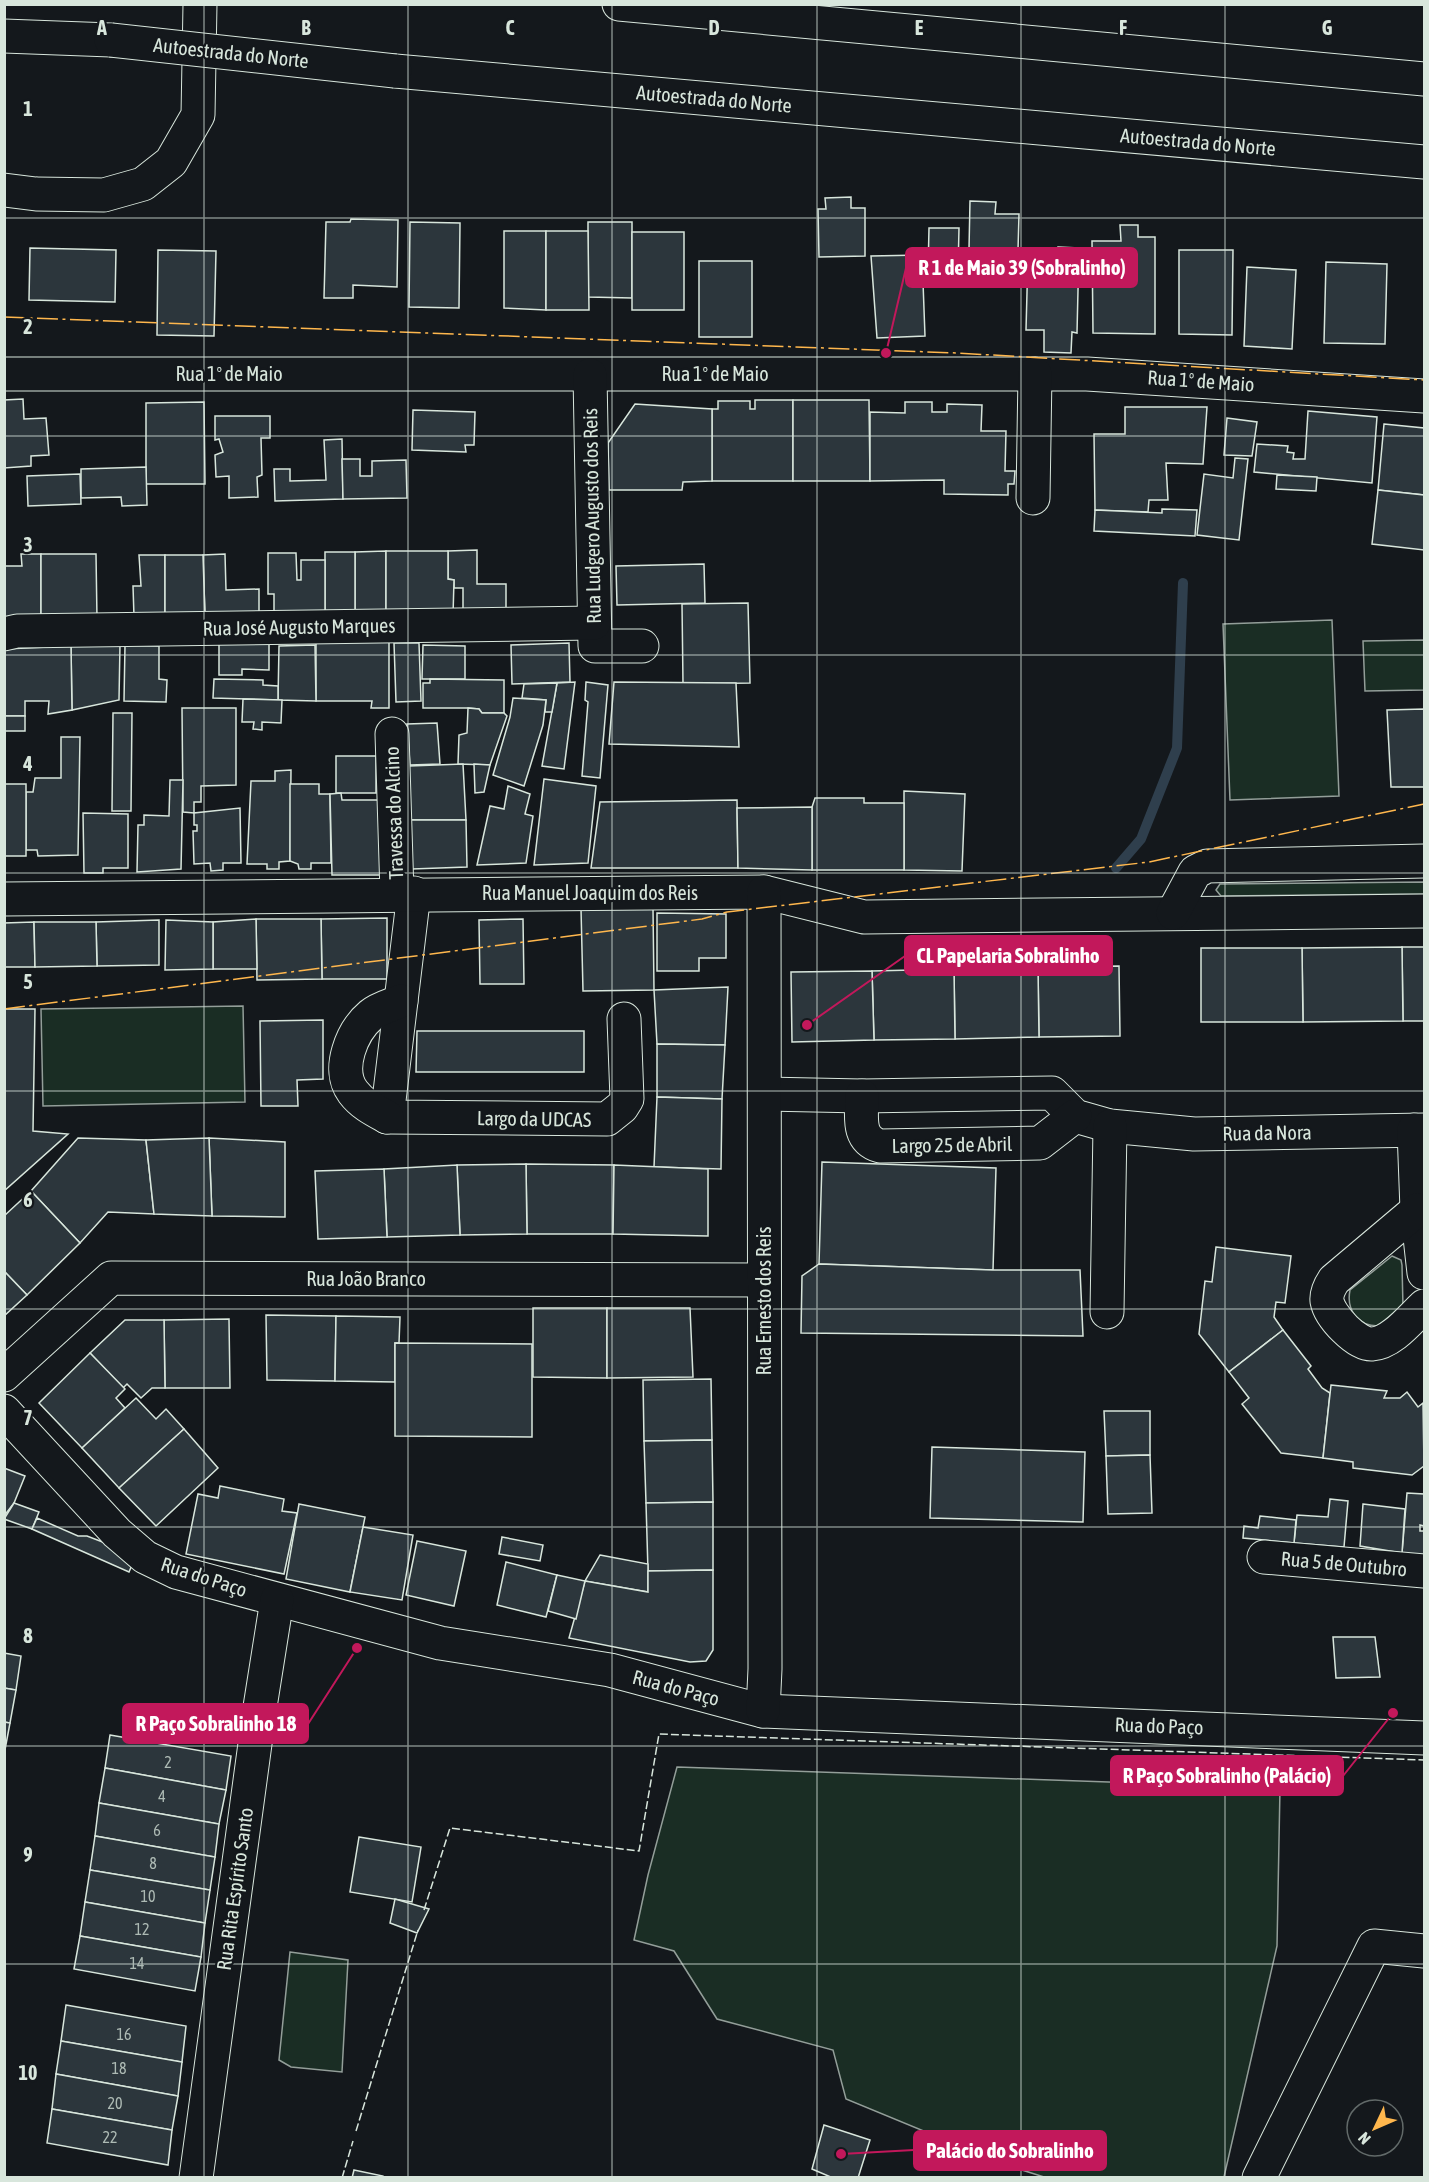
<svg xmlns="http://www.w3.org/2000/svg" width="1429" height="2182" font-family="'Asap Condensed',sans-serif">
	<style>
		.green { fill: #1a2d24; stroke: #939e99; stroke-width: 1.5 }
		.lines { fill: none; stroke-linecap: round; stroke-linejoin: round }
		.stream { stroke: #2f3f4d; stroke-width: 10 }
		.building { fill: #2c363c; stroke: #d8e6dc; stroke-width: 1.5 }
		.minor-casing { stroke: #d8e6dc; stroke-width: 35 }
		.highway-casing { stroke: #d8e6dc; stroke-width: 35 }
		.minor { stroke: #14181c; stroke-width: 33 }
		.highway { stroke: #14181c; stroke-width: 33 }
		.highway-bridge-casing { stroke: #d8e6dc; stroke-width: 35; stroke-linecap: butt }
		.highway-bridge { stroke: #14181c; stroke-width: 33 }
		.fence { stroke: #d8e6dc; stroke-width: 1.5; stroke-dasharray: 8 3; stroke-linecap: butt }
		.power { stroke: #ffb74d; stroke-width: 1.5; stroke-dasharray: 21 4.5 3 4.5; stroke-linecap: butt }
		.grid { fill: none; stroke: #d8e6dc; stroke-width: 1.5; stroke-opacity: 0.55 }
		.labels { text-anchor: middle; stroke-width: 4.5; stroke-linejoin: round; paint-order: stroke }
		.number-label { font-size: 16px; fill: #adbab4 }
		.street-label { font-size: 20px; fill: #d8e6dc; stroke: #14181c }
		.grid-label { font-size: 20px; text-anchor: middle; font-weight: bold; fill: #d8e6dc; stroke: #14181c; stroke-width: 4.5; stroke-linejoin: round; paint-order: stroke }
		.leader { fill: none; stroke: #c2185b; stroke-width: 2 }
		.callout-dot { fill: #c2185b; stroke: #14181c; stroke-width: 2 }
		.callout { fill: #c2185b; stroke: #c2185b; stroke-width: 2 }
		.callout-label { font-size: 21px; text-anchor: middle; font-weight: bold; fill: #fff }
	</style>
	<rect width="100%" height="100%" fill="#14181c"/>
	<g class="green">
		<path d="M1332 620 1339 796 1230 800 1223 624Z"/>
		<path d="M1424 640V690L1365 691 1363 641Z"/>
		<path d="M1424 882V894L1221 896 1216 890 1220 884Z"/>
		<path d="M243 1006 245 1102 43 1106 41 1009Z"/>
		<path d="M1392 1256 1401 1260 1402 1265 1403 1307 1378 1326C1358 1326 1346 1310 1350 1290Z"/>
		<path d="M677 1767 1280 1788 1277 1946 1224 2177H1044L1006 2165 846 2099 833 2050 717 2019 674 1951 634 1940 648 1875Z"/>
		<path d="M290 1952 348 1960 342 2072 291 2067 279 2060Z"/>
	</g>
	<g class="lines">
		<path class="stream" d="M1116 868 1141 839 1177 748 1183 583"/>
	</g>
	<g class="building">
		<path d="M851 197V208H865V256L819 257 818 209H826L825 198Z"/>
		<path d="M970 201 996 202 995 214H1019L1018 250 969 249Z"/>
		<path d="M351 219 398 220 397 287 353 285V298H324L326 222H350Z"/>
		<path d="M410 222 460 223 459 308 409 307Z"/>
		<path d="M588 222H632V298L588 297Z"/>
		<path d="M1120 225H1138V237H1155V334L1093 333 1092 241H1121Z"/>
		<path d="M929 228H959L958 272H928Z"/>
		<path d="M504 231H546V310L504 308Z"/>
		<path d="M546 231H588L589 310H546Z"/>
		<rect x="632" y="232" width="52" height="78"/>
		<path d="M1058 247 1079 248 1077 333 1072 332 1071 353 1044 352V330H1026L1028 255H1058Z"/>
		<path d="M30 248 116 250 115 302 29 300Z"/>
		<path d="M158 250 216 251 214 336 157 335Z"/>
		<path d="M1179 250H1233L1232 335 1179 334Z"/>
		<path d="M922 255 925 336 877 338 871 256Z"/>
		<rect x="699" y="261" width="53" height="76"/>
		<path d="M1326 262 1387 264 1385 344 1324 343Z"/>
		<path d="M1247 267 1296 270 1292 349 1244 346Z"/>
		<path d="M23 399 24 419 46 418 49 455 31 456V466L4 468V400Z"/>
		<path d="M755 400H793V481H712V409H718V401H750V409H755Z"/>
		<path d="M793 400H869L870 481H793Z"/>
		<path d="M204 402 205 484H146V403Z"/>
		<path d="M905 402H932V412H947V404L982 405 981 431H1006L1005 471H1015L1014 484H1008V495L944 494V480L870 481V412L905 413Z"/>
		<path d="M635 404 712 409V481L683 482 682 490H609L608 443Z"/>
		<path d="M1125 407H1207L1203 464 1166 463 1168 500H1149L1148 512 1095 510 1094 434H1125Z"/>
		<path d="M413 410 475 412 474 445H465L466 452 412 450Z"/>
		<path d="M1308 411 1377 417 1372 483 1254 472 1257 444 1288 446 1287 452 1294 453 1293 459H1305Z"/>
		<path d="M215 416H270V438H261L262 475 257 477 258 497 229 498V476L216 477 215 455 223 452 219 439 215 440Z"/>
		<path d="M1227 418 1257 422 1252 456 1224 455Z"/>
		<path d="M1384 424 1424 428V495L1378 490Z"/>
		<path d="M342 439 343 499 275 501 274 469H290V481L326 480 324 440Z"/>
		<path d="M1235 458 1248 459 1239 540 1197 535 1204 474 1233 478Z"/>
		<path d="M342 459H360V476H372V461L406 460 407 498 343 499Z"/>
		<path d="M146 467 147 505 122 506 121 497 81 498V469Z"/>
		<path d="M80 474 81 504 28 506 27 476Z"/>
		<path d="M1277 475 1317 477 1316 491 1276 489Z"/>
		<path d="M1378 490 1424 495V550L1372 544Z"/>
		<path d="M1162 509 1197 510 1195 536 1094 531 1095 510 1162 513Z"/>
		<path d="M477 550V584H506V614H463V588H454V580L448 579V551Z"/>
		<path d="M386 551V617H355V552Z"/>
		<path d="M386 551H448V579L454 580 453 616 386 617Z"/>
		<path d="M325 552H355V617L325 616Z"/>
		<path d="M268 553H296L297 580H301V560H325V616L274 615V594H268Z"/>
		<path d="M21 554H41V619H4V566H22Z"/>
		<path d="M41 554H96L97 619H41Z"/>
		<path d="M225 554 226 590 259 589V616L205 617 203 555Z"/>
		<path d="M139 555H165V618L134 617 133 586H141Z"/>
		<path d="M165 555H203L205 617 165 618Z"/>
		<path d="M704 564 705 603 617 605 616 566Z"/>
		<path d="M748 603 750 683 683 684 682 604Z"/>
		<path d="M316 638H389V708H371L372 701H316Z"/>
		<path d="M219 643 269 644V670L242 669V675H219Z"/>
		<path d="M394 643H419L421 701 396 702Z"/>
		<path d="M569 643 570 682 512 684 511 645Z"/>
		<path d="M120 644 119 700 72 710 71 646Z"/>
		<path d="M125 645 159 646V679L167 680 166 702 124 701Z"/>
		<path d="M315 645 316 701 278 700 279 646Z"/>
		<path d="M423 645 465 646V679H422Z"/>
		<path d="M71 646 72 710 48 714 49 701H25V716H4V649Z"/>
		<path d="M214 679 263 680V685L278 686V700L213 698Z"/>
		<path d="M430 679 504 680V713H482L479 709 468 708H423V683H430Z"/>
		<path d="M575 682 564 769 542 766 557 683Z"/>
		<path d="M586 682 608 685 600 778 582 776 588 702 585 700Z"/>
		<path d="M614 682 736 683 739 747 609 744Z"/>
		<path d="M557 683 552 712H545L546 700 522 698 524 684Z"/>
		<path d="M513 698 546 700 543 725 524 786 493 775 510 717Z"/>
		<path d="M243 699 282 700 281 723 262 722V730L253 729 254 722H242Z"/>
		<path d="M182 708H236V785L201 786V802H194V813L183 812Z"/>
		<path d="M468 708 479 709 482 713H504L507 716 490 765 458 764 459 735 467 733Z"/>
		<path d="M1424 709V787H1391L1387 710Z"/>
		<path d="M113 713H132L131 811H112Z"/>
		<rect x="4" y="716" width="21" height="15"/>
		<path d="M437 723 440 764 410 765 407 724Z"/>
		<path d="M61 737H80L78 855 38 856 37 850H26V792H33L35 778H61Z"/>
		<rect x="336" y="756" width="40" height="37"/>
		<path d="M463 764 466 820H409V766Z"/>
		<path d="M474 764 490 765 484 792 475 793Z"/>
		<path d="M291 770 290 861 279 862V869H267V864H247L251 781H275V771Z"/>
		<path d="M544 779 596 786 588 863 534 865Z"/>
		<path d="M170 780H183L181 869 137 872 138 825H144V815L169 816Z"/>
		<rect x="4" y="784" width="22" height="72"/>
		<path d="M290 784H319V794H330L331 863H311V869H299L298 864 290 861Z"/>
		<path d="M508 786 530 794 525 814 533 816 526 863 477 865 490 806 504 809Z"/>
		<path d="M904 791 965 794 962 871 904 870Z"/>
		<path d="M341 793 342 800H379L380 875H332L330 794Z"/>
		<path d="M815 798H864V803H904V870H812V807Z"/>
		<path d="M737 800 738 868H591L600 802Z"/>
		<path d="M812 807V870L738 868 737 808Z"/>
		<path d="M240 808 241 863H223V870L211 871 210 863 194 864 193 831H197V825H194V813Z"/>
		<path d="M83 813 128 814V868H103V873H84Z"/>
		<path d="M409 820H466L467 867 412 869Z"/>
		<path d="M653 908 654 990 583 991 581 909Z"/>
		<path d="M657 913 726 914V958H699V971H657Z"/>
		<path d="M387 918V979H322L321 919Z"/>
		<path d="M256 919H321L322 979 257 980Z"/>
		<path d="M256 919 257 969H213V922Z"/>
		<path d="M523 919 524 984H480L479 920Z"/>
		<path d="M159 920V965L97 966 96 922Z"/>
		<path d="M166 920 213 922V969L165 970Z"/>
		<path d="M34 922 35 967H4V923Z"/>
		<path d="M34 922H96L97 966 35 967Z"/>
		<path d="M1402 947H1424V1021H1403Z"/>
		<path d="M1402 947 1403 1021 1303 1022 1302 948Z"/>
		<path d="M1201 948H1302L1303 1022H1201Z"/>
		<path d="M1119 966 1120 1036 1039 1037 1038 967Z"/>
		<path d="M1038 967 1039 1037 955 1039 954 969Z"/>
		<path d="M954 969 955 1039 874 1040 872 971Z"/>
		<path d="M872 971 874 1040 792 1042 791 972Z"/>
		<path d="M728 987 725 1045 657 1044 654 990Z"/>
		<path d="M4 1009H35L33 1131 68 1134 4 1191Z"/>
		<path d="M323 1020V1079L297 1080 298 1106H261L260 1021Z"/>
		<path d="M417 1031H584V1072H416Z"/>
		<path d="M657 1044 725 1045 722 1099 657 1097Z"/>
		<path d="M657 1097 722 1099 721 1169 654 1167Z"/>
		<path d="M78 1138 146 1140 154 1214 108 1212 80 1243 31 1191Z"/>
		<path d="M209 1138 285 1142V1217L212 1216Z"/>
		<path d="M209 1138 212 1216 154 1214 146 1140Z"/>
		<path d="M822 1162 996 1168 993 1270 819 1264Z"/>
		<path d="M526 1164 614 1165 613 1234H527Z"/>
		<path d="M526 1164 527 1234 460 1235 457 1165Z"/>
		<path d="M457 1165 460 1235 387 1237 384 1169Z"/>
		<path d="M614 1165 708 1169V1236L613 1234Z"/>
		<path d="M384 1169 387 1237 318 1239 315 1171Z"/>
		<path d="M31 1191 80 1243 27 1295 4 1271V1216Z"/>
		<path d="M1216 1247 1291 1256 1285 1303 1276 1302 1274 1317 1283 1330 1229 1372 1199 1334 1205 1281 1212 1282Z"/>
		<path d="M819 1264 993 1270H1080L1083 1336 801 1333 802 1276Z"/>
		<path d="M4 1271 27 1295 4 1316Z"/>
		<path d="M533 1308H607V1378L533 1377Z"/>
		<path d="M607 1308H690L693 1377 607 1378Z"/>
		<path d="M266 1315 336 1316 335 1381 267 1380Z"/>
		<path d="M336 1316 400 1317 399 1343H395V1382L335 1381Z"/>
		<path d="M229 1319 230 1388H165L164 1320Z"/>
		<path d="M125 1320H164L165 1388H152L141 1398 127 1384 123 1388 90 1353Z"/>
		<path d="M1283 1330 1311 1366 1308 1369 1322 1388 1330 1393 1323 1458 1281 1453 1242 1404 1249 1398 1229 1372Z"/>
		<path d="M395 1343 532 1344V1437L395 1436Z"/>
		<path d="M90 1353 125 1389 116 1398 125 1408 82 1448 39 1403Z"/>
		<path d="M711 1379 712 1440 644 1441 643 1380Z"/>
		<path d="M1331 1385 1387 1391 1384 1398H1400L1407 1392 1418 1407 1423 1403 1424 1466 1412 1475 1353 1468V1462L1323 1458Z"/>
		<path d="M136 1398 156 1419 166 1409 184 1429 119 1488 82 1448Z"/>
		<path d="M1104 1411H1150V1455L1106 1456Z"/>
		<path d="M184 1429 218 1468 156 1526 119 1488Z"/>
		<path d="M712 1440 713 1502 646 1503 644 1441Z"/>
		<path d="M932 1447 1085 1452 1083 1522 930 1518Z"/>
		<path d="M1150 1455 1152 1513 1108 1514 1106 1456Z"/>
		<path d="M4 1468 25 1476 14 1503 4 1516Z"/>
		<path d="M220 1486 284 1499 282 1511 297 1513 284 1574 186 1554 198 1494 218 1498Z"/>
		<path d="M1407 1493 1424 1494V1526L1420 1525V1531H1424V1555L1402 1553Z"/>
		<path d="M1330 1499 1348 1501 1344 1547 1294 1543 1297 1515 1328 1517Z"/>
		<path d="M713 1502V1570L648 1571 646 1503Z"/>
		<path d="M14 1503 39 1512 32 1529 4 1519Z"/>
		<path d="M299 1504 365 1517 350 1592 286 1579Z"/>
		<path d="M1363 1504 1405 1509 1402 1553 1360 1546Z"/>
		<path d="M1260 1516 1296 1520 1294 1543 1243 1538 1244 1526 1258 1528Z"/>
		<path d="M37 1518 78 1536H87L113 1546 132 1565 129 1572 32 1529Z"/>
		<path d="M363 1527 413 1535 402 1600 350 1592Z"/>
		<path d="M502 1537 543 1545 540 1561 499 1554Z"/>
		<path d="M417 1541 466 1551 454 1606 406 1595Z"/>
		<path d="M600 1555 648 1564V1592L585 1581Z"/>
		<path d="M506 1562 557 1575 546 1617 497 1605Z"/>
		<path d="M713 1570V1650L706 1661 690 1662 569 1638 585 1581 648 1592V1571Z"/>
		<path d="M557 1575 585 1581 576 1619 548 1611Z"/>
		<path d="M1333 1637H1375L1380 1677 1336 1678Z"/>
		<path d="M4 1653 21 1656 16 1690 4 1688Z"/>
		<path d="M4 1688 16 1690 10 1723 4 1722Z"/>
		<path d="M4 1722 10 1723 4 1755Z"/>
		<path d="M110 1735 231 1756 226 1790 105 1768Z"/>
		<path d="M105 1768 226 1790 219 1824 99 1803Z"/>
		<path d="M99 1803 219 1824 215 1857 95 1836Z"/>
		<path d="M95 1836 215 1857 210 1890 90 1870Z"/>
		<path d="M359 1837 421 1847 412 1902 350 1892Z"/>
		<path d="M90 1870 210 1890 205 1923 85 1902Z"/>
		<path d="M395 1899 429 1909 417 1933 390 1923Z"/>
		<path d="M85 1902 205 1923 201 1957 80 1936Z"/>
		<path d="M80 1936 201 1957 195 1991 74 1969Z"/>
		<path d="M66 2005 186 2026 182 2062 61 2041Z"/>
		<path d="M61 2041 182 2062 178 2096 56 2074Z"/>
		<path d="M56 2074 178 2096 172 2130 52 2109Z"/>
		<path d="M52 2109 172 2130 168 2165 47 2143Z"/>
		<path d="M824 2125 870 2140 858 2178H833L812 2169Z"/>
		<path d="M354 2170 383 2176V2178H352Z"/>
	</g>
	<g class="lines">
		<g class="minor-casing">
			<g id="minor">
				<path d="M4 190 36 194 104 195 143 184 171 162 198 115 200 4"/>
				<path d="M4 374H1087L1424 396"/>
				<path d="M590 375 595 646H642"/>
				<path d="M1033 498 1035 374"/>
				<path d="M4 634 17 631 594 623"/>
				<path d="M392 734 397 893"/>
				<path d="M414 893 387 1117 607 1119 622 1107 627 1099 624 1019"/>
				<path d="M4 899 764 892 864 917 1424 911"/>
				<path d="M1173 913 1195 872 1207 866 1424 861"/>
				<path d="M765 1094 862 1096 1052 1093 1075 1116 1110 1126 1194 1134 1424 1130"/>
				<path d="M862 1096C862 1115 856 1139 880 1146L1040 1143 1075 1116"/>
				<path d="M387 1117C374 1110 362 1104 353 1092 336 1069 352 1031 371 1015 379 1008 392 1005 401 1001"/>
				<path d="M1414 1130 1417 1210 1424 1273"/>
				<path d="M1417 1210 1334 1280C1330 1286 1326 1293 1327 1301 1330 1317 1357 1345 1372 1344 1392 1343 1411 1318 1424 1306"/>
				<path d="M1107 1312 1110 1126"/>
				<path d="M4 1375 111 1278 764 1280"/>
				<path d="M4 1411 117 1533 145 1557 176 1572 440 1643 610 1670 763 1711 1424 1738"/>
				<path d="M1264 1557 1424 1571"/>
				<path d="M763 1711 765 1669 764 892"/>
				<path d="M196 2178 260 1707 277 1600"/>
				<path d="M1259 2178 1374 1946 1424 1951"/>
			</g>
		</g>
		<g class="highway-casing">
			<g id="highway">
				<path d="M619 4 1424 79"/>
				<path d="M4 36 111 40"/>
				<path d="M395 71 1424 162"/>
			</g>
		</g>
		<use href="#minor" class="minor"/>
		<use href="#highway" class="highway"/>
		<g class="highway-bridge-casing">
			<path id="highway-bridge" d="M111 40 395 71"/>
		</g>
		<use href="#highway-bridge" class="highway-bridge"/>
		<g class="fence">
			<path d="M424 1910 450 1828 639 1851 659 1734 1424 1760"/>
			<path d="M356 2131 418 1930"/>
			<path d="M342 2178 353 2141"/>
		</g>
		<g class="power">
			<path d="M4 317 957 353 1424 380"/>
			<path d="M4 1009 702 919 727 912 1149 862 1424 804"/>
		</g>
	</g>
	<path class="grid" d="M204 4V2178M408 4V2178M612 4V2178M817 4V2178M1021 4V2178M1225 4V2178M4 218H1424M4 436H1424M4 655H1424M4 873H1424M4 1091H1424M4 1309H1424M4 1527H1424M4 1746H1424M4 1964H1424"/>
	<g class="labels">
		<g class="number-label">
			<text x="168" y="1768">2</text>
			<text x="162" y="1802">4</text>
			<text x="157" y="1836">6</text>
			<text x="153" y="1869">8</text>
			<text x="148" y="1902">10</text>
			<text x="142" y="1935">12</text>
			<text x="137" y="1969">14</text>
			<text x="124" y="2040">16</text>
			<text x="119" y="2074">18</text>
			<text x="115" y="2109">20</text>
			<text x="110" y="2143">22</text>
		</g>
		<g class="street-label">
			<text transform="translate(231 53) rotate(6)" y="7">Autoestrada do Norte</text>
			<text transform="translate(714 99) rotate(5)" y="7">Autoestrada do Norte</text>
			<text transform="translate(1198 142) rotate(5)" y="7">Autoestrada do Norte</text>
			<text x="229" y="381">Rua 1º de Maio</text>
			<text x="715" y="381">Rua 1º de Maio</text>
			<text transform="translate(1201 381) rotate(4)" y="7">Rua 1º de Maio</text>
			<text transform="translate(592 516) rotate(-91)" y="7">Rua Ludgero Augusto dos Reis</text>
			<text transform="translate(299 627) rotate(-1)" y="7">Rua José Augusto Marques</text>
			<text transform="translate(394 813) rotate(-92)" y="7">Travessa do Alcino</text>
			<text x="590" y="900">Rua Manuel Joaquim dos Reis</text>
			<text transform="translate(534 1119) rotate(1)" y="7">Largo da UDCAS</text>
			<text transform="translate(1267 1133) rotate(-1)" y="7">Rua da Nora</text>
			<text transform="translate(952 1145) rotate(-1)" y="7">Largo 25 de Abril</text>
			<text x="366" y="1286">Rua João Branco</text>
			<text transform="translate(764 1301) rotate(-90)" y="7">Rua Ernesto dos Reis</text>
			<text transform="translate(1344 1564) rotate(5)" y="7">Rua 5 de Outubro</text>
			<text transform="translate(204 1577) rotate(18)" y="7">Rua do Paço</text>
			<text transform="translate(676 1688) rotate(15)" y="7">Rua do Paço</text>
			<text transform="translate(1159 1726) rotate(2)" y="7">Rua do Paço</text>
			<text transform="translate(235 1889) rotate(-82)" y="7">Rua Rita Espírito Santo</text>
		</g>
	</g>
	<g class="grid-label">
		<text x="102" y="35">A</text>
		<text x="306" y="35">B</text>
		<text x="510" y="35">C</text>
		<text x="714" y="35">D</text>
		<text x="919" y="35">E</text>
		<text x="1123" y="35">F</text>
		<text x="1327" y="35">G</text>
		<text x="28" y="116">1</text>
		<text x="28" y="334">2</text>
		<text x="28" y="552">3</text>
		<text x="28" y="771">4</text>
		<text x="28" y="989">5</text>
		<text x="28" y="1207">6</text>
		<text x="28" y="1425">7</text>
		<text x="28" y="1643">8</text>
		<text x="28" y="1862">9</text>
		<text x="28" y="2080">10</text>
	</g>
	<path class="leader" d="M886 353L906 268M807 1025L905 956M357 1648L308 1724M1393 1713L1343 1776M841 2154L914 2150"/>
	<g class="callout-dot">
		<circle cx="886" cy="353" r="6"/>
		<circle cx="807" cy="1025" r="6"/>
		<circle cx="357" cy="1648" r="6"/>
		<circle cx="1393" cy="1713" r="6"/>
		<circle cx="841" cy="2154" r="6"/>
	</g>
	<g class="callout">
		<rect x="906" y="248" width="231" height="39" rx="6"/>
		<rect x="905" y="936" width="207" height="39" rx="6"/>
		<rect x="123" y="1704" width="185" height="39" rx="6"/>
		<rect x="1111" y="1756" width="232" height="39" rx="6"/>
		<rect x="914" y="2131" width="192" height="39" rx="6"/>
	</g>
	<g class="callout-label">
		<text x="1022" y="275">R 1 de Maio 39 (Sobralinho)</text>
		<text x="1008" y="963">CL Papelaria Sobralinho</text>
		<text x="216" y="1731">R Paço Sobralinho 18</text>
		<text x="1227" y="1783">R Paço Sobralinho (Palácio)</text>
		<text x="1010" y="2158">Palácio do Sobralinho</text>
	</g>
	<rect width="1429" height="2182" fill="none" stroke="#d8e6dc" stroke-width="12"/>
	<g transform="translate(1375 2128) rotate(226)"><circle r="28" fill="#14181c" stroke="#626a69" stroke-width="1.5"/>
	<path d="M0-4.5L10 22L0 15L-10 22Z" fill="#ffb74d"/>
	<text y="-9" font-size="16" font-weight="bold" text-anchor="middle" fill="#d8e6dc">N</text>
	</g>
</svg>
